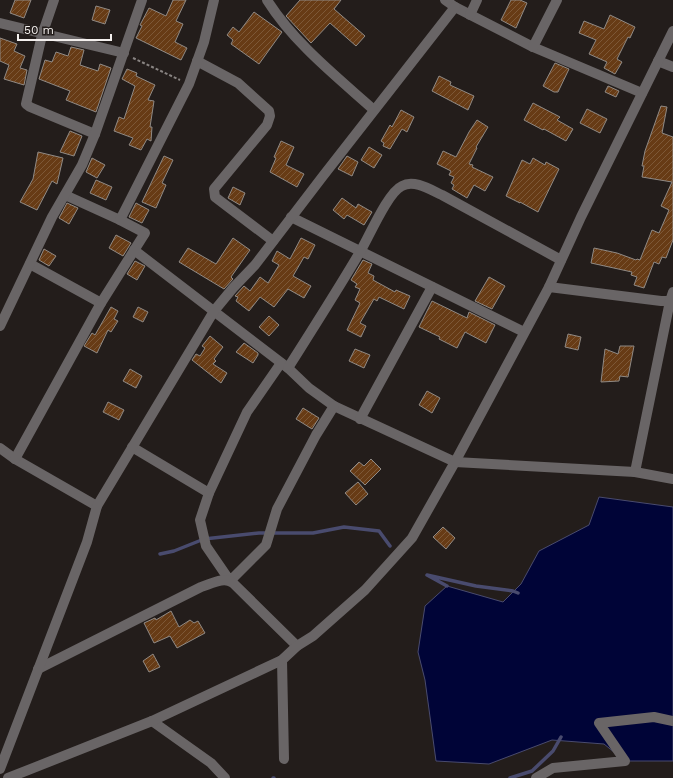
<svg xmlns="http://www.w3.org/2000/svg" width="673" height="778" font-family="'Work Sans',sans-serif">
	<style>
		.water { fill: #000437; stroke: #494b6e }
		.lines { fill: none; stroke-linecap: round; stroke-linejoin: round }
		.stream { stroke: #494b6e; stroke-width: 3.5 }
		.building { fill: url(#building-hatch); stroke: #908a85 }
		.path { stroke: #888381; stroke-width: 2; stroke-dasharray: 3 2; stroke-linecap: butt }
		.minor { stroke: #696566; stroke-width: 10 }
	</style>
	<defs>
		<pattern id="building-hatch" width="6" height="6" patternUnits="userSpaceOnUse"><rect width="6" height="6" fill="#673b15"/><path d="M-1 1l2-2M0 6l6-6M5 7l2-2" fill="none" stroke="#7d5837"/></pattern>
	</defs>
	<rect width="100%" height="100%" fill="#231d1b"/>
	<path class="water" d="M599 497 673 507V761H625L604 744 552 740 489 764 436 761 425 680 418 652 425 606 447 586 503 602 521 584 539 551 589 525Z"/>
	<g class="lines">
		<g class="stream">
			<path d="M160 554 174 551 204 539 259 533H313L344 527 379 531 390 546"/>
			<path d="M447 586 427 575 476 586 513 591 518 593"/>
			<path d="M273 778H274"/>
			<path d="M510 778 532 771 553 751 561 737"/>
		</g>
	</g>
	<g class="building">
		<path d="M15 0H31L24 18 10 13Z"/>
		<path d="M173 0H186L176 21 183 24 175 42 187 48 181 60 136 38 142 26 140 25 149 8 166 16Z"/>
		<path d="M300 0H341L334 9 365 36 356 46 330 23 311 43 286 16Z"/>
		<path d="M511 0H520L527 3 516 28 501 20Z"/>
		<path d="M96 6 110 10 105 24 92 20Z"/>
		<path d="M254 12 282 32 259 64 231 44 233 40 227 35 233 27 239 32Z"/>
		<path d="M610 15 635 27 630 38 628 37 617 59 622 62 615 74 604 68 607 62 589 54 596 40 579 33 584 21 604 29Z"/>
		<path d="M0 38 17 44 14 51 25 56 20 68 27 70 24 85 4 79 9 65 0 61Z"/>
		<path d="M71 47 84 50 80 65 98 71 100 64 111 68 96 112 66 100 70 91 39 79 45 60 52 62 56 52 68 56Z"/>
		<path d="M555 63 569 69 558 92H554L543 86Z"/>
		<path d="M127 69 137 73 136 76 155 85 148 100 154 101 150 127H152L151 141 147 139 141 150 129 145 133 138 114 131 119 117 124 119 135 86 122 79Z"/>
		<path d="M439 76 451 82 450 85 474 96 468 110 432 91Z"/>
		<path d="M608 86 619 91 616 97 605 92Z"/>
		<path d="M533 103 560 117 557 120 573 129 566 141 544 129 543 130 524 120Z"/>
		<path d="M661 106 667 107 662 133 673 137V240L666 258 662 257 659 264 654 262 644 288 634 285 637 277 631 275 632 272 591 263 594 248 617 253 636 260 637 259 640 260 652 230 659 233 669 210 661 206 672 182 642 177 644 166H642L645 151Z"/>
		<path d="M587 109 607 119 600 133 580 123Z"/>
		<path d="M401 110 414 117 407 132 402 129 390 149 383 146 384 143 381 141 390 125 392 127Z"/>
		<path d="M477 120 488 127 476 147 477 148 469 164 473 165 472 167 493 177 485 191 474 185 467 198 452 189 454 185 451 183 454 177 449 175 451 171 437 164 443 151 456 157 469 132Z"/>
		<path d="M70 131 82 136 74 156 60 152Z"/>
		<path d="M281 141 294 147 286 165 304 174 297 187 270 172 276 158 274 157Z"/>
		<path d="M369 147 382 155 374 168 361 160Z"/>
		<path d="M38 152 63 158 57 184 52 181 37 210 20 202 33 179Z"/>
		<path d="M164 156 173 160 162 183 166 185 156 208 142 202Z"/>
		<path d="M347 156 358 162 352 176 338 169Z"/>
		<path d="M92 158 105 165 97 178 86 172Z"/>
		<path d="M533 158 545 165 546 162 559 169 538 212 520 202V203L506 196 522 160 530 164Z"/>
		<path d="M96 180 112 187 106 200 90 193Z"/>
		<path d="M233 187 245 193 240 205 228 198Z"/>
		<path d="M342 198 356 208 358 204 372 212 364 225 347 215 344 219 333 210Z"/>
		<path d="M67 203 78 208 69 224 59 218Z"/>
		<path d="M136 203 149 210 142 223 129 217Z"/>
		<path d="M116 235 131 243 123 256 109 248Z"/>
		<path d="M233 238 250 250 231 277 233 279 224 289 179 262 188 248 216 264Z"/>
		<path d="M301 238 315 245 308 259 304 257 293 276 311 286 304 298 288 289 274 307 260 297 249 311 236 301 238 297 235 296 244 286 250 291 260 277 268 283 279 265 272 261 277 251 290 259Z"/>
		<path d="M44 249 56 256 49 266 39 260Z"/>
		<path d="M363 260 372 264 368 273 374 276 373 280 395 292 396 290 410 296 404 309 379 297 377 301 374 299 360 323 366 326 361 337 347 330 360 303 355 300 360 289 355 287 357 284 351 280Z"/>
		<path d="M135 261 145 266 137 280 127 274Z"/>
		<path d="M489 277 505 286 492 309 475 301Z"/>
		<path d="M432 301 467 318 469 312 495 325 486 343 465 332 457 348 439 339 440 337 419 327Z"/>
		<path d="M111 307 118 311 114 319 118 321 111 332 108 330 97 353 84 346 92 333 95 335Z"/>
		<path d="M138 307 148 312 143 322 133 317Z"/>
		<path d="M269 316 279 325 269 336 259 327Z"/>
		<path d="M568 334 581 337 578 350 565 347Z"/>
		<path d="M210 336 223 347 214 359 216 361 213 364 227 373 221 383 192 360 196 354 200 356 205 348 202 346Z"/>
		<path d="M244 343 258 353V355L253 363 236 352Z"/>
		<path d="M620 346H634L628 377 620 376 619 381 601 382 605 349 618 354Z"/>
		<path d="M355 349 370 355 364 368 349 361Z"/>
		<path d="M130 369 142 376 136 388 123 381Z"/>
		<path d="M427 391 440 398 432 413 419 405Z"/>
		<path d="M108 402 124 410 119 420 103 412Z"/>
		<path d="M303 408 319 418 312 429 296 419Z"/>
		<path d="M371 459 381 469 365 485 350 471 359 462 364 466Z"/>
		<path d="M358 482 368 494 356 505 345 493Z"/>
		<path d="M443 527 455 538 446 549 433 537Z"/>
		<path d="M171 611 179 627 190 620 194 623 198 621 205 633 177 648 170 636 154 643 144 623 155 618 156 620Z"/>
		<path d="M153 654 160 667 149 672 143 661Z"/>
	</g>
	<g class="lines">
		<path class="path" d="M133 58 180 80"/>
		<g class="minor">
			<path d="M54 0 42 35 26 104 30 107 95 134"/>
			<path d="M267 0C294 43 336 76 374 110"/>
			<path d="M445 0 455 7 533 47 642 93"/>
			<path d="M470 15 477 0"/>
			<path d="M0 23 124 53"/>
			<path d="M533 47 557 0"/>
			<path d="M197 61 238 83 269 111 270 116 267 125 214 189 215 197 273 241"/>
			<path d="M658 61 673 67"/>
			<path d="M65 195 120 220 189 84 204 42 214 0"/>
			<path d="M291 217 524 332"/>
			<path d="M134 250 288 368 309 388 334 406 455 462 635 472 673 479"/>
			<path d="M30 264 101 303"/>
			<path d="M549 287 661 301H673"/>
			<path d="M0 326 52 217 82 165 95 134 142 0"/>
			<path d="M281 363 247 412 209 493 200 520 206 546 230 581 266 545 277 509 316 435 334 406"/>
			<path d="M288 368C312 330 337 291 360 252 369 237 388 192 402 186 414 179 431 190 442 195L561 260"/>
			<path d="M360 419 432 287"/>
			<path d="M132 447 209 493"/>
			<path d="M0 448 15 459 97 506"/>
			<path d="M15 459 101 303 145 233 120 220"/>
			<path d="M635 472 670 301 673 292"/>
			<path d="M282 660 284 759"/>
			<path d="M38 669 201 587C211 584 224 576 233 583L297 646"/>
			<path d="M152 721 211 763 225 778"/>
			<path d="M0 769 87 542 97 506 214 311 233 288 255 265 323 176 455 7"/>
			<path d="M8 778 152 721 282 660 297 646 313 636 365 590 412 538 455 462 549 287 581 217 673 31"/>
			<path d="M536 778 553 768 625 761 599 723 654 717 673 721"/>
		</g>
	</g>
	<path d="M18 34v6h93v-6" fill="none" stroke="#f4f0ee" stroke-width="2"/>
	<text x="24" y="34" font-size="12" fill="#f4f0ee" stroke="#231d1b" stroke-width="3" paint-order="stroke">50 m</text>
</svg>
